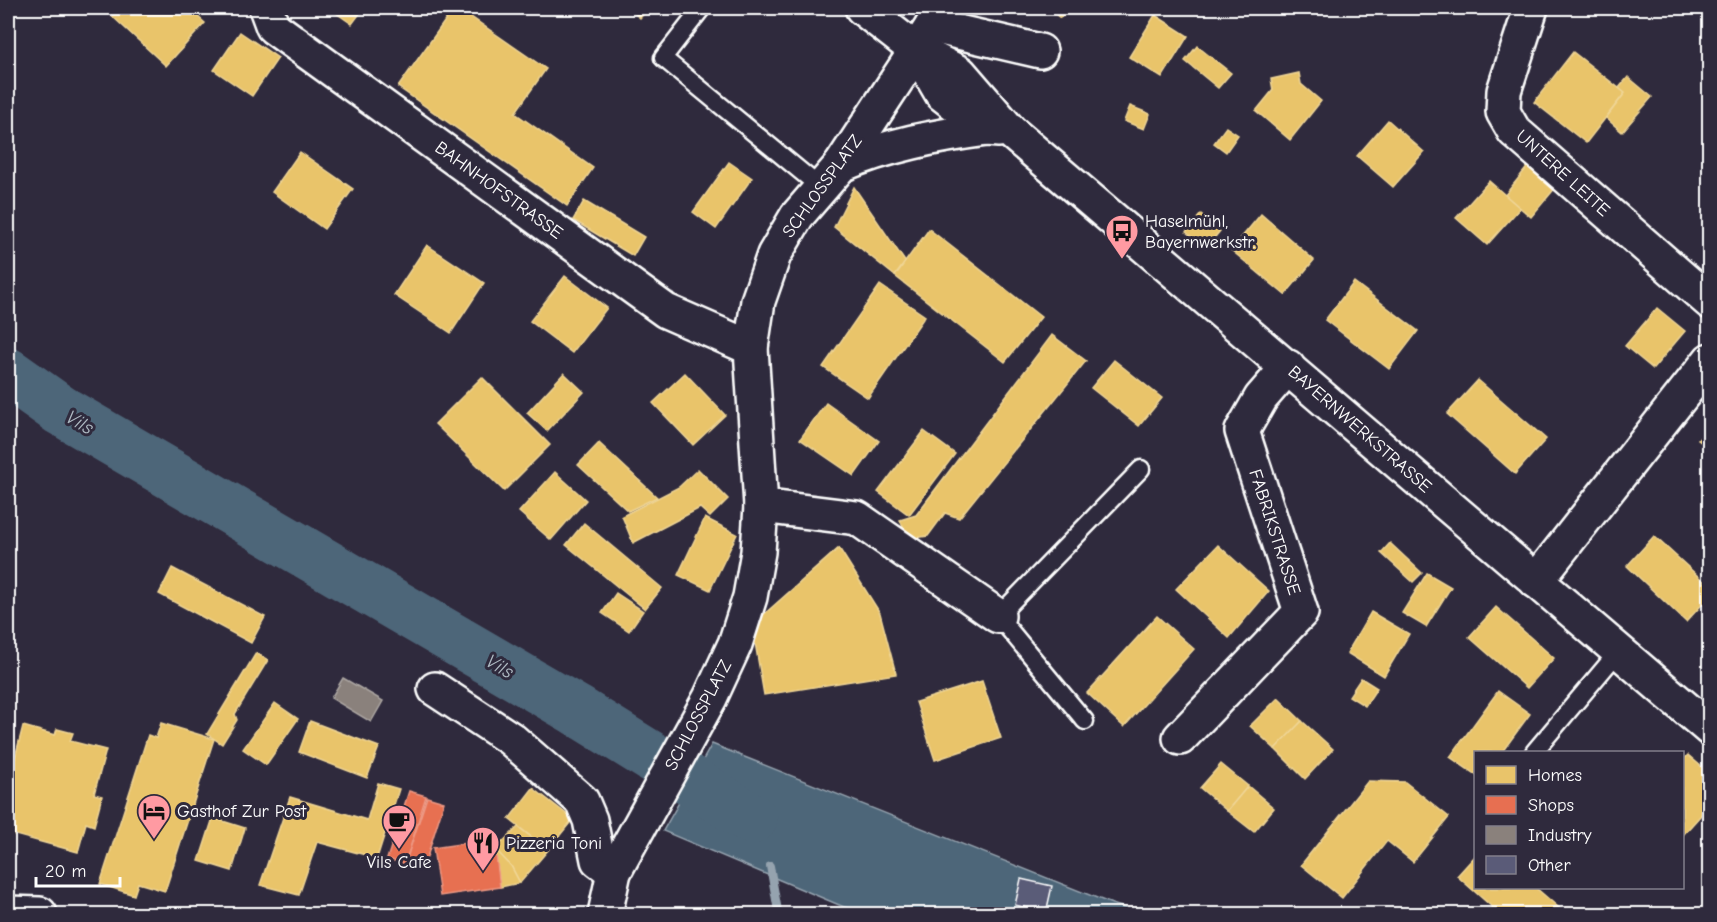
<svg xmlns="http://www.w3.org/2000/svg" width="1717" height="922" font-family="'Comic Neue',sans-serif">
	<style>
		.water { fill: #4e6679; stroke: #95a3af; stroke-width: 1.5 }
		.homes { fill: #e9c46a; stroke: #f0d697; stroke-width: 1.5 }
		.shops { fill: #e76f51; stroke: #ee9a85; stroke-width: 1.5 }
		.industry { fill: #8a817c; stroke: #ada7a3; stroke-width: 1.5 }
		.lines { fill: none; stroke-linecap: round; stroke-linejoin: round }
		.stream { stroke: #95a3af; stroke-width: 8 }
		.river { stroke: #4e6679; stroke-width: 51 }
		.building { fill: #5a5b78; stroke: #fff; stroke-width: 1.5 }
		.lane-casing { stroke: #fff; stroke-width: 21 }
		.street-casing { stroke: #fff; stroke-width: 38 }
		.secondary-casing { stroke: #fff; stroke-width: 38 }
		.lane { stroke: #2f2a3d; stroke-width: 16 }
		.street { stroke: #2f2a3d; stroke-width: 33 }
		.secondary { stroke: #2f2a3d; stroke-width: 33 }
		.labels { text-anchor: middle; stroke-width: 6; stroke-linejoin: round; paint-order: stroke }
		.street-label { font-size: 18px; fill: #fff; stroke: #2f2a3d }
		.poi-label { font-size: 18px; fill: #fff; stroke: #2f2a3d; text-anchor: start }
		.water-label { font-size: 20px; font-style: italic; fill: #afbac3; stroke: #2f2a3d }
	</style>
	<rect width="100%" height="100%" fill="#2f2a3d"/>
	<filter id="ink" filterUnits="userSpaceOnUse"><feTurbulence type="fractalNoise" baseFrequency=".0167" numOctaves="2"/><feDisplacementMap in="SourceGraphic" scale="12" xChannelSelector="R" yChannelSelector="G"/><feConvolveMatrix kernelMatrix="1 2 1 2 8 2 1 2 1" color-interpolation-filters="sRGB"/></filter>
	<g filter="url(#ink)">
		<path class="water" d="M712 744 1112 904 1143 914H870L844 907 663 831Z"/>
		<g class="homes">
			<path d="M120 8H188L205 23 166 66 112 16Z"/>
			<path d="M329 8H364L352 24Z"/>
			<path d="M454 8H458L546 69 515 113 593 168 567 206 398 87Z"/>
			<path d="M628 8H649L640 18Z"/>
			<path d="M1048 8H1069L1060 18Z"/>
			<path d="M1155 15 1188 36 1162 78 1129 57Z"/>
			<path d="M240 32 278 58 252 96 214 70Z"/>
			<path d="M1197 46 1231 73 1218 88 1185 61Z"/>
			<path d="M1573 52 1625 93 1586 143 1534 102Z"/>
			<path d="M1299 73 1301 84 1321 101 1290 140 1256 111 1273 90 1271 79Z"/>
			<path d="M1628 77 1652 97 1622 132 1606 118 1625 93 1619 88Z"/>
			<path d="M1130 106 1150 114 1144 129 1124 121Z"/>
			<path d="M1388 120 1424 152 1393 187 1357 156Z"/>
			<path d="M1226 127 1238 135 1226 152 1214 143Z"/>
			<path d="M300 152 353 189 324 229 272 192Z"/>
			<path d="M729 162 752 178 716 229 693 212Z"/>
			<path d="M1529 165 1556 187 1531 217 1505 195Z"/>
			<path d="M1489 181 1520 208 1487 245 1456 218Z"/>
			<path d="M854 187 906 263 895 276 834 227Z"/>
			<path d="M584 201 644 237 633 256 573 220Z"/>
			<path d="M1201 214 1220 231 1206 248 1186 232Z"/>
			<path d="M1261 214 1314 260 1285 295 1231 250Z"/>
			<path d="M929 229 1041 317 1005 362 895 276Z"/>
			<path d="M427 245 484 283 451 333 394 295Z"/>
			<path d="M565 276 607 308 572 353 530 321Z"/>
			<path d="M1354 282 1418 331 1389 369 1325 320Z"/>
			<path d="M880 285 925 316 868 398 823 367Z"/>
			<path d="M1657 308 1685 331 1653 369 1625 346Z"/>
			<path d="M1052 335 1086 361 959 518 945 513 928 536 908 539 900 520 916 515Z"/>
			<path d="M1114 360 1162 398 1139 426 1091 388Z"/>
			<path d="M564 373 584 392 547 431 527 413Z"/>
			<path d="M685 373 725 415 693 445 653 403Z"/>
			<path d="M482 377 550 445 504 491 435 424Z"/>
			<path d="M1478 380 1546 439 1515 474 1447 414Z"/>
			<path d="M826 403 879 441 854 476 800 439Z"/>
			<path d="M1710 426V449L1698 440Z"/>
			<path d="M924 431 955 454 909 515 878 492Z"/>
			<path d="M599 443 657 497 628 511 578 465Z"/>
			<path d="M698 469 728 499 710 517 700 508 633 543 622 516 679 487Z"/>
			<path d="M555 472 586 500 551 540 519 512Z"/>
			<path d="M705 518 737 534 710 590 678 575Z"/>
			<path d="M584 523 662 588 645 609 566 545Z"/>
			<path d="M1654 536 1710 587V596L1686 622 1627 566Z"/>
			<path d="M1390 543 1422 573 1413 582 1381 553Z"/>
			<path d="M1218 545 1269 591 1229 638 1176 589Z"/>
			<path d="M839 548 880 613 896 674 764 695 752 625Z"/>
			<path d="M172 568 265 617 251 643 159 594Z"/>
			<path d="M1427 573 1451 587 1426 627 1402 613Z"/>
			<path d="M616 593 643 611 629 631 602 613Z"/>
			<path d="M1496 607 1554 658 1527 688 1469 637Z"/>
			<path d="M1371 612 1409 634 1384 676 1347 653Z"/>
			<path d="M1157 616 1194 649 1124 727 1087 693Z"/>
			<path d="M256 653 268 660 235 714 237 720 222 744 207 734Z"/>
			<path d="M1361 678 1377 688 1365 706 1349 696Z"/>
			<path d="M982 681 1001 738 935 760 916 702Z"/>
			<path d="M1498 691 1530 714 1502 752H1476V775L1450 757Z"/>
			<path d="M1278 698 1302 721 1275 749 1250 726Z"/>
			<path d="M275 703 298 719 266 765 243 749Z"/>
			<path d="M310 721 379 747 367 778 299 752Z"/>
			<path d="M1302 721 1333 749 1305 779 1275 749Z"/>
			<path d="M161 723 214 739 165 891 138 883 134 895 100 884 148 735 156 738Z"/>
			<path d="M23 726 55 735 57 729 73 733 70 741 106 750 94 794 102 796 94 826 86 823 78 852 8 833V776L10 777Z"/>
			<path d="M1688 755 1710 774V805L1682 836V761Z"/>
			<path d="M1221 764 1248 786 1227 811 1200 788Z"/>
			<path d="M1368 781 1405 782 1449 817 1413 862 1387 841 1342 898 1301 865Z"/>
			<path d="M378 783 399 789 377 858 317 842 299 895 260 885 290 797 367 820Z"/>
			<path d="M1248 786 1274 808 1254 832 1227 811Z"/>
			<path d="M533 788 573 819 548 850 509 819Z"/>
			<path d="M213 818 245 828 232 871 199 861Z"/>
			<path d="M518 827 548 850 520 883 511 866 495 849Z"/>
			<path d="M495 849 511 866 520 883 500 887Z"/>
			<path d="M1476 855V888H1536L1566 914H1500L1457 876Z"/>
		</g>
		<g class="shops">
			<path d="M409 791 426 796 405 864 387 859Z"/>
			<path d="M427 797 444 802 423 870 405 864Z"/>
			<path d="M494 839 500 887 440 896 433 848Z"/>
		</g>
		<path class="industry" d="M343 678 383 701 371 722 331 698Z"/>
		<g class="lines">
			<path class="stream" d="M770 866 778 911 781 914"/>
			<path class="river" d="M8 373 60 410 576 710 752 819"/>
		</g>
		<path class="building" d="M1021 879 1052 886 1046 913 1015 905Z"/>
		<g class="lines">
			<g class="lane-casing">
				<g id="lane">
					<path d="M702 8 663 58 821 188"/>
					<path d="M1085 721 998 616 1141 469"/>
					<path d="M1534 752 1618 652"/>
				</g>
			</g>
			<g class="street-casing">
				<g id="street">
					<path d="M266 8 273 27 666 311 751 348"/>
					<path d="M862 8 917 51"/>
					<path d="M1531 8 1504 91 1503 112 1514 131 1710 302"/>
					<path d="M932 26 1040 51"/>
					<path d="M761 506 857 518 998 616"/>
					<path d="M1536 581 1710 360"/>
					<path d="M435 689 511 739 582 801 590 820 598 860 614 872"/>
					<path d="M1180 738 1301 612 1242 431 1261 398 1288 367"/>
				</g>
			</g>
			<g class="secondary-casing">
				<g id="secondary">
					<path d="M917 51 960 73 1010 131 1710 729"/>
					<path d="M917 51 942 94 987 129 999 130"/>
					<path d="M841 165C888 145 936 136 987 129"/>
					<path d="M8 913 40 914"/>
					<path d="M605 914 614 872 710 698 735 644 750 597 758 552 761 506 751 348 758 301 774 255 797 216 841 165 944 8"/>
				</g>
			</g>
			<use href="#lane" class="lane"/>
			<use href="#street" class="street"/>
			<use href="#secondary" class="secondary"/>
		</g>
	</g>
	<defs>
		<g id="bus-pin" transform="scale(1.725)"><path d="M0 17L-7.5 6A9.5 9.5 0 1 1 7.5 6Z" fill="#ff9aa2" stroke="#2f2a3d"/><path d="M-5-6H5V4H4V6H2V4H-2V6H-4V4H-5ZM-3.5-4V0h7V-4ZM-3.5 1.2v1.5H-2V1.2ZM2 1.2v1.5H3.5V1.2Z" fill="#111"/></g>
		<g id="hotel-pin" transform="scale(1.725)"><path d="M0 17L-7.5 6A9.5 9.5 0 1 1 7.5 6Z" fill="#ff9aa2" stroke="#2f2a3d"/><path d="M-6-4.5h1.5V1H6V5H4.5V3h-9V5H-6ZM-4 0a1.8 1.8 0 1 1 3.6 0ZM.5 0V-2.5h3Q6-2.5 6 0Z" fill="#111"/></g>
		<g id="cafe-pin" transform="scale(1.725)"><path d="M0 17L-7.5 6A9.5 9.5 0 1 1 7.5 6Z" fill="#ff9aa2" stroke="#2f2a3d"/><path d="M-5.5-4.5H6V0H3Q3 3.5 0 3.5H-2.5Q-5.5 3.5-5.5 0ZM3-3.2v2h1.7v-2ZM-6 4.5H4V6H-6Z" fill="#111"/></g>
		<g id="restaurant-pin" transform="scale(1.725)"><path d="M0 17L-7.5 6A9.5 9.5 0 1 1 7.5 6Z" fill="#ff9aa2" stroke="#2f2a3d"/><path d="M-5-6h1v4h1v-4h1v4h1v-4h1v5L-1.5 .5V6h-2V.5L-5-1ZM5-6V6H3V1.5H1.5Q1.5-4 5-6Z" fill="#111"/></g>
	</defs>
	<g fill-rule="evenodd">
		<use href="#bus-pin" x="1122" y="231"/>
		<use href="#hotel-pin" x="154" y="811"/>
		<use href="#cafe-pin" x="399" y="821"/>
		<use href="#restaurant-pin" x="483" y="843"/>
	</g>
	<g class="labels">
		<g class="street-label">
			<text transform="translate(1563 173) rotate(42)" y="6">UNTERE LEITE</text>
			<text transform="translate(822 186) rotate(-54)" y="6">SCHLOSSPLATZ</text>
			<text transform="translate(499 190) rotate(36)" y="6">BAHNHOFSTRASSE</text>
			<text transform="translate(1360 429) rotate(41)" y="6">BAYERNWERKSTRASSE</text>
			<text transform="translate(1275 532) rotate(72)" y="6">FABRIKSTRASSE</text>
			<text transform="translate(698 715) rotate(-62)" y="6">SCHLOSSPLATZ</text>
		</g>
		<g class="poi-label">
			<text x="1145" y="227">Haselmühl,<tspan x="1145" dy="21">Bayernwerkstr.</tspan></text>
			<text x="177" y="817">Gasthof Zur Post</text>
			<text x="506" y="849">Pizzeria Toni</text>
			<text x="399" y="868" text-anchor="middle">Vils Cafe</text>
		</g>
		<g class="water-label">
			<text transform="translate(80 422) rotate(30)" y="7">Vils</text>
			<text transform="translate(500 666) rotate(30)" y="7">Vils</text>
		</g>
	</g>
	<rect width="1717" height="922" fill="none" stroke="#2f2a3d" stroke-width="30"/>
	<rect x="15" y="15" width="1687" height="892" fill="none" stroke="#fff" stroke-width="2" filter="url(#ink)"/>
	<rect x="1474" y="751" width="210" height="138" fill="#2f2a3d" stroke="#827f8b" stroke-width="1.5"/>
	<rect x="1486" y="766" width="30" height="18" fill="#e9c46a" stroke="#827f8b" stroke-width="1.5"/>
	<text x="1528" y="781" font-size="18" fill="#ffffff">Homes</text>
	<rect x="1486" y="796" width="30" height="18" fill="#e76f51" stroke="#827f8b" stroke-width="1.5"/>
	<text x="1528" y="811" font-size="18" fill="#ffffff">Shops</text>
	<rect x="1486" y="826" width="30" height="18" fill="#8a817c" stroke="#827f8b" stroke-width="1.5"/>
	<text x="1528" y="841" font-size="18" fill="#ffffff">Industry</text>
	<rect x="1486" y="856" width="30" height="18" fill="#5a5b78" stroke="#827f8b" stroke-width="1.5"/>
	<text x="1528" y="871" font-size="18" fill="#ffffff">Other</text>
	<path d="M36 877v9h84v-9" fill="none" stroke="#ffffff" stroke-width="3"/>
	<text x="45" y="877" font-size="18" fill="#ffffff" stroke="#2f2a3d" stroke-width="4.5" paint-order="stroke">20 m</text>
</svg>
